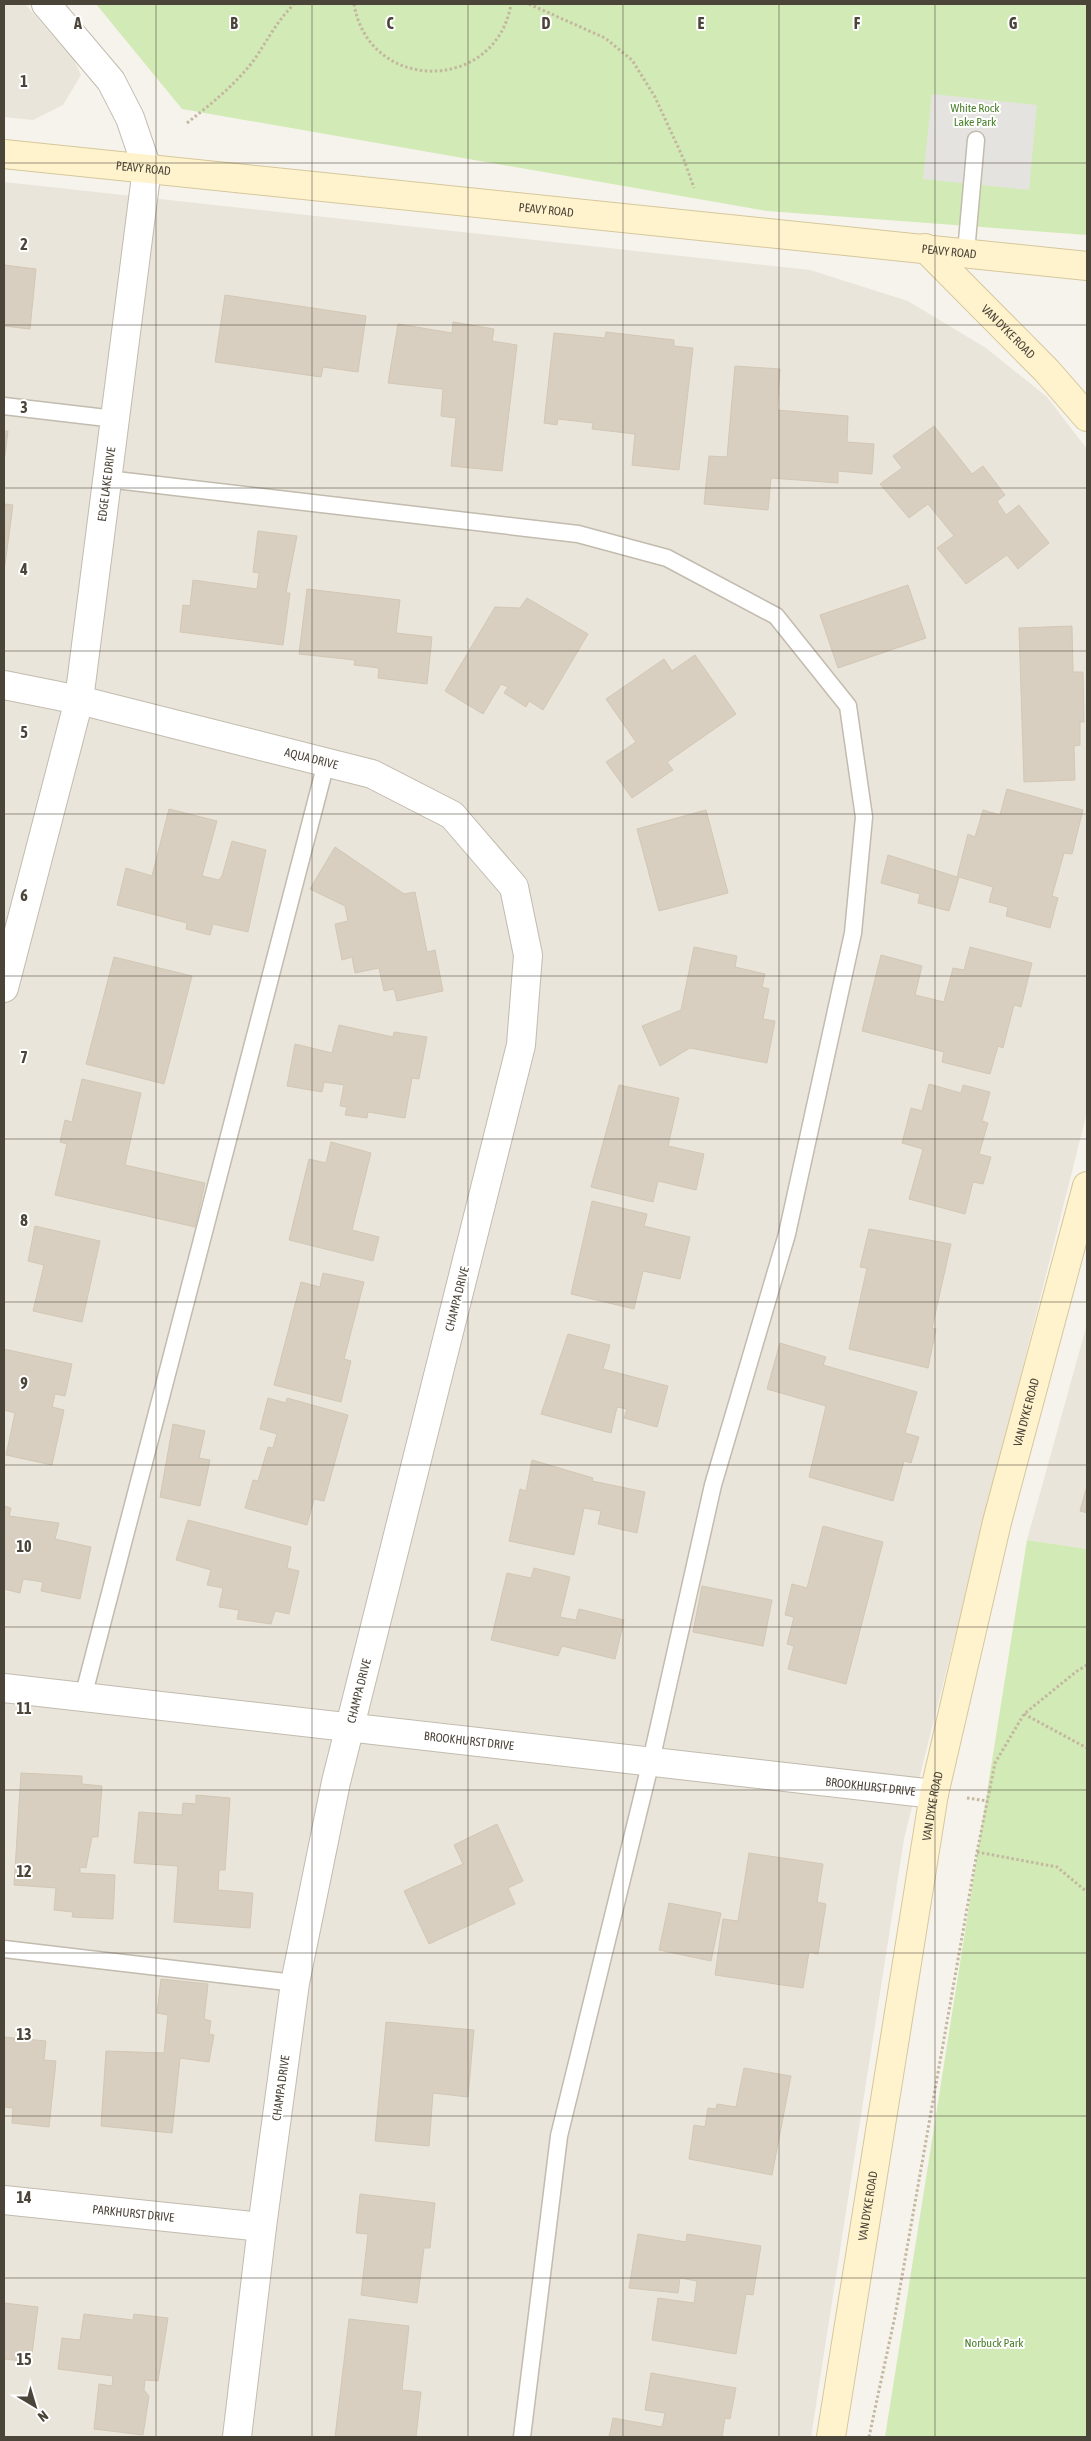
<svg xmlns="http://www.w3.org/2000/svg" width="1091" height="2441" font-family="'Asap Condensed',sans-serif">
	<style>
		.residential { fill: #eae5da }
		.green { fill: #d2eab5 }
		.parking { fill: #e5e3e0 }
		.building { fill: #d8cfc1; stroke: #d3c7b4 }
		.lines { fill: none; stroke-linecap: round; stroke-linejoin: round }
		.lane-casing { stroke: #c2bbae; stroke-width: 19 }
		.street-casing { stroke: #c2bbae; stroke-width: 30 }
		.secondary-casing { stroke: #d6c79b; stroke-width: 30 }
		.path { stroke: #c4b79f; stroke-width: 3; stroke-dasharray: 2.5 2.5; stroke-linecap: butt }
		.lane { stroke: #fff; stroke-width: 16 }
		.street { stroke: #fff; stroke-width: 28 }
		.secondary { stroke: #fff3cd; stroke-width: 28 }
		.grid { fill: none; stroke: #4b4439; stroke-width: 1; stroke-opacity: 0.55 }
		.labels { text-anchor: middle; stroke-width: 4; stroke-linejoin: round; paint-order: stroke }
		.park-label { font-size: 12px; fill: #4a7f2a; stroke: #fff }
		.street-label { font-size: 12px; fill: #4b4439; stroke: #fff }
		.grid-label { font-size: 16px; text-anchor: middle; font-weight: bold; fill: #4b4439; stroke: #fff; stroke-width: 4; stroke-linejoin: round; paint-order: stroke }
	</style>
	<rect width="100%" height="100%" fill="#f6f3ec"/>
	<g class="residential">
		<path d="M4 4H25L74 60 81 75 63 105 33 120 4 117Z"/>
		<path d="M4 182 810 270 908 301 986 348 1047 397 1087 449V1112L904 1839 811 2437H4Z"/>
		<path d="M1087 1324V1549L1027 1540Z"/>
	</g>
	<g class="green">
		<path d="M96 4H1087V235L767 211 182 109Z"/>
		<path d="M1027 1540 1087 1549V2437H885Z"/>
	</g>
	<path class="parking" d="M932 94 1037 105 1029 190 923 179Z"/>
	<g class="building">
		<path d="M4 265 36 269 30 329 4 326Z"/>
		<path d="M225 295 366 316 358 372 323 367 321 377 215 362Z"/>
		<path d="M453 322 494 329 492 341 517 345 502 471 451 466 456 418 441 416 443 389 388 383 398 324 452 333Z"/>
		<path d="M606 332 674 340V346L693 348 679 470 632 465 635 434 592 429 593 423 558 419 557 425 544 423 554 333 605 338Z"/>
		<path d="M735 366 780 369 777 410 848 416 847 442 874 444 872 474 838 471V483L771 478 768 510 704 504 709 456 727 457Z"/>
		<path d="M934 426 972 474 983 466 1005 495 997 501 1006 515 1019 505 1049 543 1018 569 1007 555 966 584 937 548 954 536 928 504 909 518 880 484 902 468 893 456Z"/>
		<path d="M4 431H8L4 462Z"/>
		<path d="M4 504 13 505 4 572Z"/>
		<path d="M258 531 297 536 286 593H290L283 645 180 632 183 605 190 606 193 580 257 589 259 573 253 572Z"/>
		<path d="M908 585 926 638 838 668 820 615Z"/>
		<path d="M307 589 400 600 396 633 432 637 427 684 378 678 379 668 354 665 355 660 299 654Z"/>
		<path d="M527 598 588 634 543 710 529 701 526 707 504 693 508 687 501 684 483 714 445 691 495 607 520 608Z"/>
		<path d="M1072 626 1073 672H1083L1084 722H1080V745L1074 746 1075 780 1024 782 1019 628Z"/>
		<path d="M695 655 736 714 667 762 673 770 632 798 606 762 636 742 606 699 664 659 672 671Z"/>
		<path d="M1007 789 1083 810 1072 854 1064 853 1052 896 1058 898 1050 928 1006 916 1008 907 989 902 993 887 959 877 949 911 918 903 920 894 881 883 888 855 957 877 968 834 975 837 983 810 1000 815Z"/>
		<path d="M169 809 217 821 202 876 219 880 222 876 232 841 266 850 248 932 213 924 210 935 186 929 187 923 117 905 126 868 152 876Z"/>
		<path d="M706 810 728 893 659 911 637 829Z"/>
		<path d="M335 847 404 894 415 892 427 952 435 950 443 991 397 1001 394 989 384 991 379 968 355 973 352 957 342 960 335 924 348 921 345 906 310 889Z"/>
		<path d="M694 947 737 956 735 967 765 974 762 987 769 989 763 1019 775 1021 767 1063 690 1048 660 1066 642 1026 681 1010Z"/>
		<path d="M970 947 1032 963 1021 1007 1014 1005 1003 1048 998 1046 990 1074 942 1062 944 1052 862 1031 881 955 922 966 915 995 944 1002 953 968 964 970Z"/>
		<path d="M114 957 192 976 164 1084 86 1064Z"/>
		<path d="M339 1025 393 1037 394 1032 427 1037 419 1079 412 1078 405 1118 368 1112 367 1118 345 1115 347 1107 340 1106 344 1085 324 1082 322 1092 287 1086 295 1044 332 1053Z"/>
		<path d="M82 1079 141 1093 125 1165 205 1183 195 1227 55 1195 67 1144 60 1142 65 1120 72 1122Z"/>
		<path d="M929 1084 961 1093 963 1085 990 1092 982 1121 988 1123 979 1154 991 1157 983 1184 973 1182 965 1214 909 1199 923 1149 902 1143 911 1108 922 1111Z"/>
		<path d="M619 1085 679 1098 668 1146 704 1154 696 1190 658 1181 653 1202 591 1187Z"/>
		<path d="M331 1142 371 1153 352 1230 379 1237 373 1261 289 1240 309 1159 326 1163Z"/>
		<path d="M592 1201 647 1214 644 1226 690 1237 680 1279 643 1271 634 1309 571 1294Z"/>
		<path d="M35 1226 100 1241 82 1322 33 1311 44 1265 28 1261Z"/>
		<path d="M869 1229 951 1244 932 1328 936 1329 928 1368 849 1349 867 1268 860 1267Z"/>
		<path d="M323 1273 364 1282 344 1359 351 1361 341 1402 274 1385 301 1282 320 1287Z"/>
		<path d="M568 1334 610 1345 603 1369 668 1386 657 1427 624 1418 627 1409 617 1407 611 1433 541 1414Z"/>
		<path d="M780 1343 826 1357 823 1365 917 1392 905 1433 919 1437 911 1463 904 1461 893 1501 809 1477 826 1406 767 1389Z"/>
		<path d="M4 1349 72 1364 65 1396 55 1394 52 1407 64 1410 52 1465 6 1455 15 1413 4 1410Z"/>
		<path d="M268 1398 286 1403 287 1398 348 1415 324 1501 314 1499 307 1525 245 1508 253 1480 258 1481 268 1447 273 1448 277 1434 260 1429Z"/>
		<path d="M173 1424 205 1431 199 1458 210 1460 200 1506 160 1497Z"/>
		<path d="M532 1460 593 1478 592 1481 645 1492 637 1533 598 1524 601 1511 584 1508 574 1555 509 1541 520 1489 526 1491Z"/>
		<path d="M1087 1486V1513L1080 1511Z"/>
		<path d="M4 1506 11 1508 9 1516 59 1523 55 1539 91 1547 80 1599 41 1591 43 1582 23 1579 20 1593 4 1589Z"/>
		<path d="M188 1520 291 1547 287 1568 299 1571 289 1614 275 1611 271 1624 237 1619 239 1610 219 1607 223 1588 207 1585 211 1570 176 1560Z"/>
		<path d="M823 1526 883 1542 846 1684 788 1669 794 1646 787 1644 794 1617 785 1615 792 1584 807 1588Z"/>
		<path d="M534 1568 570 1577 560 1617 576 1620 579 1609 624 1620 615 1659 562 1646 558 1656 491 1640 507 1573 531 1578Z"/>
		<path d="M702 1586 772 1600 763 1646 693 1632Z"/>
		<path d="M21 1773 82 1776V1784L102 1786 98 1837H92L86 1868 80 1867V1873L115 1875 113 1919 72 1917 73 1912 54 1910 56 1888 14 1885Z"/>
		<path d="M196 1795 230 1798 225 1870H219L218 1890 253 1893 250 1928 174 1922 178 1866 134 1863 139 1812 182 1815 183 1803 196 1804Z"/>
		<path d="M497 1824 523 1881 508 1888 515 1904 429 1944 404 1891 463 1864 454 1845Z"/>
		<path d="M749 1853 823 1864 817 1902 826 1904 818 1954 809 1952 803 1988 715 1975 723 1919 738 1921Z"/>
		<path d="M669 1903 721 1913 711 1961 659 1950Z"/>
		<path d="M161 1979 208 1984 204 2019 211 2021 209 2034 214 2035 209 2062 180 2058 172 2133 101 2126 106 2051 164 2053 168 2015 157 2013Z"/>
		<path d="M386 2022 474 2030 468 2097 433 2093 429 2146 375 2141Z"/>
		<path d="M4 2037 46 2041 44 2060 56 2061 49 2127 12 2123 13 2108 4 2107Z"/>
		<path d="M744 2068 791 2076 772 2175 689 2159 694 2125 705 2127 708 2108 716 2109 717 2104 736 2107Z"/>
		<path d="M360 2194 435 2203 430 2248H424L417 2303 361 2295 368 2234 356 2233Z"/>
		<path d="M638 2234 686 2242 687 2234 761 2246 753 2295 746 2294 736 2354 652 2340 658 2298 694 2303 697 2281 680 2278 678 2293 629 2288Z"/>
		<path d="M4 2303 38 2307 31 2362 4 2359Z"/>
		<path d="M84 2314 133 2320 134 2314 168 2318 158 2381 145 2380 144 2390 149 2396 143 2435 94 2429 99 2384 112 2386 113 2376 58 2369 62 2338 80 2340Z"/>
		<path d="M349 2319 409 2326 402 2390 421 2392 416 2437H335Z"/>
		<path d="M651 2373 736 2388 730 2419 725 2418 722 2437H609L613 2418 662 2427 665 2413 645 2410Z"/>
	</g>
	<g class="lines">
		<g class="lane-casing">
			<g id="lane">
				<path d="M966 252 976 140"/>
				<path d="M4 406 115 419"/>
				<path d="M107 479 578 534 667 558 776 616 848 706 864 817 853 933 787 1234 713 1485 651 1761 559 2136 522 2437"/>
				<path d="M83 1697 326 763"/>
				<path d="M4 1949 295 1983"/>
			</g>
		</g>
		<g class="street-casing">
			<g id="street">
				<path id="s1" d="M4 685 79 700 372 774 452 815 514 887 528 955 521 1045 336 1782 295 1983 262 2227 237 2437"/>
				<path id="s2" d="M4 988 79 700 147 168 130 118 111 81 46 4"/>
				<path id="s3" d="M4 1688 934 1794"/>
				<path id="s4" d="M4 2200 262 2227"/>
			</g>
		</g>
		<g class="secondary-casing">
			<g id="secondary">
				<path id="s5" d="M4 154 1087 266"/>
				<path id="s6" d="M925 248 1047 371 1087 417"/>
				<path id="s7" d="M831 2437 934 1794 997 1522 1087 1186"/>
			</g>
		</g>
		<g class="path">
			<path d="M354 4C369 94 496 93 511 4"/>
			<path d="M529 4 605 38 632 60 655 97 684 160 694 188"/>
			<path d="M187 123C211 104 235 85 254 60 267 41 277 21 294 4"/>
			<path d="M1024 1714 1087 1748"/>
			<path d="M967 1798 988 1801"/>
			<path d="M977 1852 1057 1867 1087 1892"/>
			<path d="M869 2437 895 2316 977 1852 995 1763 1024 1714 1077 1671 1087 1665"/>
		</g>
		<use href="#lane" class="lane"/>
		<use href="#street" class="street"/>
		<use href="#secondary" class="secondary"/>
	</g>
	<path class="grid" d="M156 4V2437M312 4V2437M468 4V2437M623 4V2437M779 4V2437M935 4V2437M4 163H1087M4 325H1087M4 488H1087M4 651H1087M4 814H1087M4 976H1087M4 1139H1087M4 1302H1087M4 1465H1087M4 1627H1087M4 1790H1087M4 1953H1087M4 2116H1087M4 2278H1087"/>
	<g class="labels">
		<g class="park-label">
			<text x="975" y="112">White Rock<tspan x="975" dy="14">Lake Park</tspan></text>
			<text x="994" y="2347">Norbuck Park</text>
		</g>
		<g class="street-label">
			<text dy="4" stroke="none"><textPath href="#s5" startOffset="140">PEAVY ROAD</textPath></text>
			<text dy="4" stroke="none"><textPath href="#s5" startOffset="545">PEAVY ROAD</textPath></text>
			<text dy="4" stroke="none"><textPath href="#s5" startOffset="950">PEAVY ROAD</textPath></text>
			<text dy="4" stroke="none"><textPath href="#s6" startOffset="118">VAN DYKE ROAD</textPath></text>
			<text dy="4" stroke="none"><textPath href="#s2" startOffset="515">EDGE LAKE DRIVE</textPath></text>
			<text dy="4" stroke="none"><textPath href="#s1" startOffset="316">AQUA DRIVE</textPath></text>
			<text transform="translate(457 1299) rotate(-76)" y="4">CHAMPA DRIVE</text>
			<text dy="4" stroke="none"><textPath href="#s7" startOffset="1044">VAN DYKE ROAD</textPath></text>
			<text transform="translate(359 1691) rotate(-76)" y="4">CHAMPA DRIVE</text>
			<text dy="4" stroke="none"><textPath href="#s3" startOffset="468">BROOKHURST DRIVE</textPath></text>
			<text dy="4" stroke="none"><textPath href="#s3" startOffset="872">BROOKHURST DRIVE</textPath></text>
			<text dy="4" stroke="none"><textPath href="#s7" startOffset="639">VAN DYKE ROAD</textPath></text>
			<text transform="translate(281 2088) rotate(-82)" y="4">CHAMPA DRIVE</text>
			<text dy="4" stroke="none"><textPath href="#s7" startOffset="234">VAN DYKE ROAD</textPath></text>
			<text dy="4" stroke="none"><textPath href="#s4" startOffset="130">PARKHURST DRIVE</textPath></text>
		</g>
	</g>
	<g class="grid-label">
		<text x="78" y="29">A</text>
		<text x="234" y="29">B</text>
		<text x="390" y="29">C</text>
		<text x="546" y="29">D</text>
		<text x="701" y="29">E</text>
		<text x="857" y="29">F</text>
		<text x="1013" y="29">G</text>
		<text x="24" y="87">1</text>
		<text x="24" y="250">2</text>
		<text x="24" y="413">3</text>
		<text x="24" y="575">4</text>
		<text x="24" y="738">5</text>
		<text x="24" y="901">6</text>
		<text x="24" y="1063">7</text>
		<text x="24" y="1226">8</text>
		<text x="24" y="1389">9</text>
		<text x="24" y="1552">10</text>
		<text x="24" y="1714">11</text>
		<text x="24" y="1877">12</text>
		<text x="24" y="2040">13</text>
		<text x="24" y="2203">14</text>
		<text x="24" y="2365">15</text>
	</g>
	<rect width="1091" height="2441" fill="none" stroke="#4b4439" stroke-width="10"/>
	<g transform="translate(35 2406) rotate(142)" stroke="#ffffff" stroke-width="4" paint-order="stroke">
	<path d="M0-4L9 19L0 12L-9 19Z" fill="#4b4439"/>
	<text y="-8" font-size="14" font-weight="bold" text-anchor="middle" fill="#4b4439">N</text>
	</g>
</svg>
